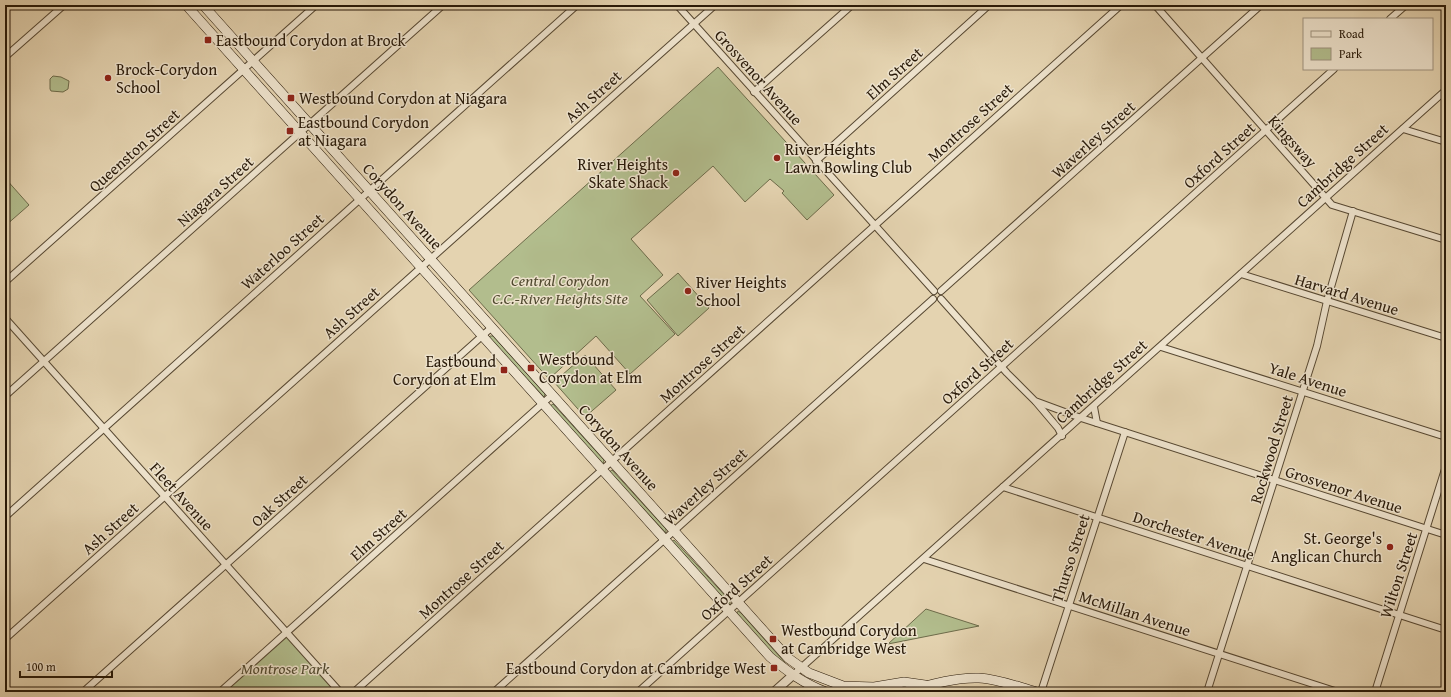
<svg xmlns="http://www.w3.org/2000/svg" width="1451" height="697" font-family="'Gentium Book Plus',serif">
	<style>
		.green { fill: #b2bd8d; stroke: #6d6b4a }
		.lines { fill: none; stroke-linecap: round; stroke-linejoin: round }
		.minor-casing { stroke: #574832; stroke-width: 8 }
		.tertiary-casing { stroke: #574832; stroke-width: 10 }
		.secondary-casing { stroke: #281908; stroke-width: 10 }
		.minor { stroke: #ede2cc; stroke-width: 6 }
		.tertiary { stroke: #ede2cc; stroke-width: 8 }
		.secondary { stroke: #ede2cc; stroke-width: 9 }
		.poi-dot { fill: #8f2418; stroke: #ede2cc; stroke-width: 1.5 }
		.labels { text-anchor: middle; stroke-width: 3; stroke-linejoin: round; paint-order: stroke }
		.poi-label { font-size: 16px; fill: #281908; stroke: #ede2cc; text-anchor: start }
		.street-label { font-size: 16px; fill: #281908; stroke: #ede2cc }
		.park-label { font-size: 16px; font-style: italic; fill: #514a30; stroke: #ede2cc }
	</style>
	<rect width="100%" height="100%" fill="#e4d3b0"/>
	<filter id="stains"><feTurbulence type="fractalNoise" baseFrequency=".005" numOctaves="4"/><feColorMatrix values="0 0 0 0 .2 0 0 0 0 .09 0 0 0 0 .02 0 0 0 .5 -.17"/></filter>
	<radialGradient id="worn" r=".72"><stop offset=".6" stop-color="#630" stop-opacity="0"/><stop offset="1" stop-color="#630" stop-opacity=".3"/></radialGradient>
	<g class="green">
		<path d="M718 67 834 195 807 220 782 193 784 191 770 179 745 202 713 166 631 239 663 275 640 296 675 334 630 374 596 336 549 379 469 290Z"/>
		<path d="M53 76 61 77 69 81 68 89 63 92 51 91 50 89V79Z"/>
		<path d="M5 178 29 205 5 226Z"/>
		<path d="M678 273 709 308 678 336 647 300Z"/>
		<path d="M490 336H493L545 394 544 397 489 338Z"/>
		<path d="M585 355 616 390 585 417 554 382Z"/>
		<path d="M553 404 604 460 603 464H602L550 406Z"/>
		<path d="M612 470 666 529V533L609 472Z"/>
		<path d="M674 540 730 601V605L671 542Z"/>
		<path d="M926 609 979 626 888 644Z"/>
		<path d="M738 611 741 613 788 666 778 660 736 615Z"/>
		<path d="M287 633 340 692H220Z"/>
	</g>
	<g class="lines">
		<g class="minor-casing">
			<g id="minor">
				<path d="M677 5 934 291"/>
				<path d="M1155 5 1332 205 1446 240"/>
				<path d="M1390 19 1406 5"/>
				<path d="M5 57 64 5"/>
				<path d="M754 92 852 5"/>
				<path d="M1403 129 1446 142"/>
				<path d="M816 161 989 5"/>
				<path d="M1241 274 1446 338"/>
				<path d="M5 282 316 5"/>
				<path d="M941 291 1261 5"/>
				<path d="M941 299 1007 373 1035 401 1081 418 1446 535"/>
				<path d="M5 318 340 692"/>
				<path d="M1161 347 1446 437"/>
				<path d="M5 396 443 5"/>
				<path d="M1036 402 1058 428 1062 436"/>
				<path d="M1094 407 1097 423"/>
				<path d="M1003 487 1446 630"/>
				<path d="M5 517 577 5"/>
				<path d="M924 559 1338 692"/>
				<path d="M5 639 715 5"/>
				<path d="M793 675 1446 90"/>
				<path d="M83 692 491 328"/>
				<path d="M220 692 552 395"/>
				<path d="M354 692 1121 5"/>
				<path d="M494 692 933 299"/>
				<path d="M638 692 1334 69"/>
				<path d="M1041 692 1125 432"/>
				<path d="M1207 692 1317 346 1327 301 1353 211"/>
				<path d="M1375 692 1446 466"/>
			</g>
		</g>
		<g class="tertiary-casing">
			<path id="tertiary" d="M774 692 793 675"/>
		</g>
		<g class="secondary-casing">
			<g id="secondary">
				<path d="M186 5 770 657C787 671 804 684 826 692"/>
				<path d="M203 5 788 658 809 673 843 686 874 687 904 682 925 685"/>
				<path d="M905 692C927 685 956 677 979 678 999 679 1018 687 1037 692"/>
			</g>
		</g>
		<use href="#minor" class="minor"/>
		<use href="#tertiary" class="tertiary"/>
		<use href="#secondary" class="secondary"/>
	</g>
	<g class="poi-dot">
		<rect x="204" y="36" width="8" height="8" rx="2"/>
		<circle cx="108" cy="78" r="4"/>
		<rect x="287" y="94" width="8" height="8" rx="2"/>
		<rect x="286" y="127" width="8" height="8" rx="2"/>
		<circle cx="777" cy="158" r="4"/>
		<circle cx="676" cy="173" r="4"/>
		<circle cx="688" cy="291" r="4"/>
		<rect x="527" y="364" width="8" height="8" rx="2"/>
		<rect x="500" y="366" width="8" height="8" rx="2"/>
		<circle cx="1390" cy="547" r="4"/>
		<rect x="769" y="635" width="8" height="8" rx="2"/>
		<rect x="770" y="664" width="8" height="8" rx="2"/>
	</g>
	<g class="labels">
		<g class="poi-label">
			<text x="216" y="46">Eastbound Corydon at Brock</text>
			<text x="116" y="75">Brock-Corydon<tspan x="116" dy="18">School</tspan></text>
			<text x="299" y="104">Westbound Corydon at Niagara</text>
			<text x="298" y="128">Eastbound Corydon<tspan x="298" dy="18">at Niagara</tspan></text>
			<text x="785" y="155">River Heights<tspan x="785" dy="18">Lawn Bowling Club</tspan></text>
			<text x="668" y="170" text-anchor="end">River Heights<tspan x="668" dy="18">Skate Shack</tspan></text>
			<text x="696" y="288">River Heights<tspan x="696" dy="18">School</tspan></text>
			<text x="539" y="365">Westbound<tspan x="539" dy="18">Corydon at Elm</tspan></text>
			<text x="496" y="367" text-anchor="end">Eastbound<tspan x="496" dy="18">Corydon at Elm</tspan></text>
			<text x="1382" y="544" text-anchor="end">St. George's<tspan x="1382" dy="18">Anglican Church</tspan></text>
			<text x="781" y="636">Westbound Corydon<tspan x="781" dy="18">at Cambridge West</tspan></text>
			<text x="766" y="674" text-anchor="end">Eastbound Corydon at Cambridge West</text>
		</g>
		<g class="street-label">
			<text transform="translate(894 73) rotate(-42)" y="6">Elm Street</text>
			<text transform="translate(759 77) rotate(48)" y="6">Grosvenor Avenue</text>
			<text transform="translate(593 96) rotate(-42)" y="6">Ash Street</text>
			<text transform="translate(970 122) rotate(-42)" y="6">Montrose Street</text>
			<text transform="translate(1093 139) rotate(-42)" y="6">Waverley Street</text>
			<text transform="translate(1293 141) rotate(48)" y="6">Kingsway</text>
			<text transform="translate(134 150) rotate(-42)" y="6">Queenston Street</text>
			<text transform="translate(1219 155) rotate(-42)" y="6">Oxford Street</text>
			<text transform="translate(1342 165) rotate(-42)" y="6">Cambridge Street</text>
			<text transform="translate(215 191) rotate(-42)" y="6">Niagara Street</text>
			<text transform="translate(403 206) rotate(48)" y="6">Corydon Avenue</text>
			<text transform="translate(282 251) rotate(-42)" y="6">Waterloo Street</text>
			<text transform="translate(1347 294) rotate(17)" y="6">Harvard Avenue</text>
			<text transform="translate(351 312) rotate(-42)" y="6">Ash Street</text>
			<text transform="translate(702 363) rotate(-42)" y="6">Montrose Street</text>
			<text transform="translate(977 371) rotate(-42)" y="6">Oxford Street</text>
			<text transform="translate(1308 379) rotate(18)" y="6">Yale Avenue</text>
			<text transform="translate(1101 381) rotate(-42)" y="6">Cambridge Street</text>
			<text transform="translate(619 447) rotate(48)" y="6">Corydon Avenue</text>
			<text transform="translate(1271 449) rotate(-73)" y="6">Rockwood Street</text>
			<text transform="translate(705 486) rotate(-42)" y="6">Waverley Street</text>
			<text transform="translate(1344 489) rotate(18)" y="6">Grosvenor Avenue</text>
			<text transform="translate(182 496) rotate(48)" y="6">Fleet Avenue</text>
			<text transform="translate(279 500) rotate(-42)" y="6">Oak Street</text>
			<text transform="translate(110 528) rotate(-42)" y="6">Ash Street</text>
			<text transform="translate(378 534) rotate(-42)" y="6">Elm Street</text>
			<text transform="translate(1194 535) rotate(18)" y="6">Dorchester Avenue</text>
			<text transform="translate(1070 558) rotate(-72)" y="6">Thurso Street</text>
			<text transform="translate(1398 575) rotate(-72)" y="6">Wilton Street</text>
			<text transform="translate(461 579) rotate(-42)" y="6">Montrose Street</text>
			<text transform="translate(736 587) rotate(-42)" y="6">Oxford Street</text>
			<text transform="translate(1135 613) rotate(18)" y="6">McMillan Avenue</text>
		</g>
		<g class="park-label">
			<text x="560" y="286">Central Corydon<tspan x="560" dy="18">C.C.-River Heights Site</tspan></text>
			<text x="285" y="674">Montrose Park</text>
		</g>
	</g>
	<rect width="1451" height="697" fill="none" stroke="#e4d3b0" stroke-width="20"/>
	<rect x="6" y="6" width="1439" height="685" fill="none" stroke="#281908" stroke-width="2"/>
	<rect x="10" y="10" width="1431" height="677" fill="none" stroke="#281908"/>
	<rect x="1303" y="18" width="130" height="52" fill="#ede2cc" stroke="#9e927e"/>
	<rect x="1311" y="31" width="20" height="6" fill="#ede2cc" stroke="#9e927e"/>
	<text x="1339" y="38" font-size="12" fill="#281908">Road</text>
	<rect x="1311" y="48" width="20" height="12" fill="#b2bd8d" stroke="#9e927e"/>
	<text x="1339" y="58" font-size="12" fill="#281908">Park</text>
	<path d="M20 671v6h92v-6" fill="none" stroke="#281908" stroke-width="2"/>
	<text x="26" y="671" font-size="12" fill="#281908" stroke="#ede2cc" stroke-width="3" paint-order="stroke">100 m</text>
	<rect width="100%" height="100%" filter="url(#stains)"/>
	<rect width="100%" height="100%" fill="url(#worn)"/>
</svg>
